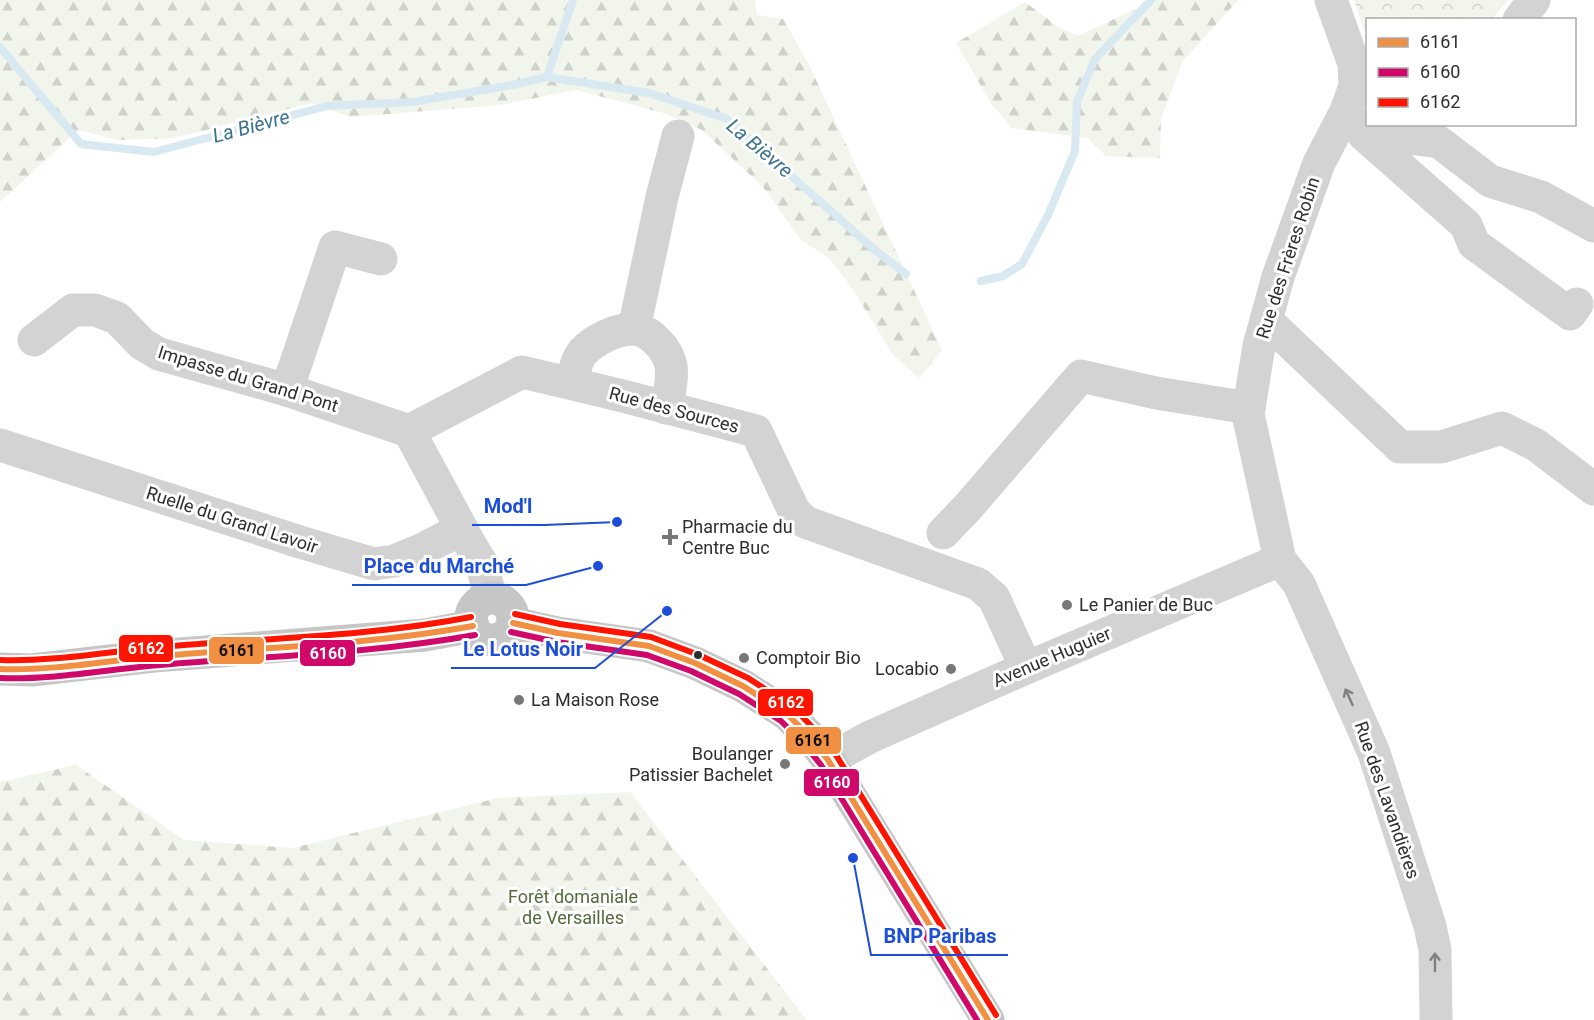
<svg xmlns="http://www.w3.org/2000/svg" width="1594" height="1020" font-family="Roboto,sans-serif">
	<style>
		.forest { fill: url(#forest-firs) }
		.park { fill: url(#park-crowns) }
		.lines { fill: none; stroke-linecap: round; stroke-linejoin: round }
		.stream { stroke: #d8e9f2; stroke-width: 8 }
		.minor { stroke: #d3d3d3; stroke-width: 33 }
		.major { stroke: #c6c6c6; stroke-width: 33 }
		.bus-1-casing { stroke: #fff; stroke-width: 10 }
		.bus-2-casing { stroke: #fff; stroke-width: 10 }
		.bus-3-casing { stroke: #fff; stroke-width: 10 }
		.bus-1 { stroke: #f19043; stroke-width: 6 }
		.bus-2 { stroke: #cf086a; stroke-width: 6 }
		.bus-3 { stroke: #ff1400; stroke-width: 6 }
		.oneway { stroke: #808080 }
		.poi-dot { fill: #777; stroke: #fff; stroke-width: 2 }
		.bus-dot { fill: #2e2e2e; stroke: #fff; stroke-width: 2 }
		.labels { text-anchor: middle; stroke-width: 6; stroke-linejoin: round; paint-order: stroke }
		.street-label { font-size: 18px; fill: #2e2e2e; stroke: #fff }
		.poi-label { font-size: 18px; fill: #2e2e2e; stroke: #fff; text-anchor: start }
		.park-label { font-size: 18px; fill: #536b3a; stroke: #fff }
		.water-label { font-size: 20px; font-style: italic; fill: #3a7392; stroke: #fff }
		.leader { fill: none; stroke: #1d4ed8; stroke-width: 2 }
		.callout-dot { fill: #1d4ed8; stroke: #fff; stroke-width: 2 }
		.callout-label { font-size: 20px; text-anchor: middle; font-weight: bold; fill: #1d4ed8; stroke: #fff; stroke-width: 6; stroke-linejoin: round; paint-order: stroke }
		.line-badge { stroke: #fff; stroke-width: 2 }
		.badge-label { font-size: 16px; text-anchor: middle; font-weight: bold; fill: #fff }
		.pale-badge-label { font-size: 16px; text-anchor: middle; font-weight: bold; fill: #111 }
	</style>
	<defs>
		<pattern id="forest-firs" width="22" height="20" patternUnits="userSpaceOnUse" patternTransform="scale(1.5)"><rect width="22" height="20" fill="#f1f5eb"/><path d="M5 1l3.5 6h-7zM16 11l3.5 6h-7z" fill="#cfd2ca"/></pattern>
		<pattern id="park-crowns" width="20" height="18" patternUnits="userSpaceOnUse" patternTransform="scale(1.5)"><rect width="20" height="18" fill="#f1f5eb"/><path d="M2 6a3 3 0 1 1 6 0M12 15a3 3 0 1 1 6 0" fill="none" stroke="#cfd2ca"/></pattern>
	</defs>
	<rect width="100%" height="100%" fill="#fff"/>
	<g class="forest">
		<path d="M0 0H755L757 15 783 19 809 65 942 350 919 378 893 355 852 288 829 258 801 240 763 187 702 130 667 114 576 90 500 105 351 117 311 103 175 138 119 140 78 130 0 202Z"/>
		<path d="M1155 0H1238L1182 62 1161 119 1160 158 1106 156 1087 138 1012 128 992 105 956 43 1025 2 1057 26 1078 36Z"/>
		<path d="M76 765 184 840 292 848 498 798 630 792 807 1020H0V782Z"/>
	</g>
	<path class="park" d="M1354 0H1508L1492 19 1368 20 1367 39Z"/>
	<g class="lines">
		<g class="stream">
			<path d="M0 47 81 144 154 152 327 106 412 102 512 85 547 77 573 0"/>
			<path d="M547 77 649 93 727 119 876 251 906 274"/>
			<path d="M981 281 1003 276 1022 264 1048 215 1075 151 1077 102 1095 59 1151 0"/>
		</g>
		<g class="minor">
			<path d="M1331 0 1354 64 1355 86 1346 111 1319 163 1278 277 1259 346 1248 414 1280 560 1299 584 1374 753 1430 926 1435 950 1436 1020"/>
			<path d="M1519 20 1534 0"/>
			<path d="M1346 111 1364 135 1466 225 1474 244 1570 314 1577 304"/>
			<path d="M1388 124 1409 138 1439 142 1490 181 1541 197 1594 226"/>
			<path d="M1266 320 1400 447H1441L1502 428 1536 445 1594 489"/>
			<path d="M634 329 662 197 678 136"/>
			<path d="M34 340 73 310H95L117 318 142 344 159 354 287 390 409 431"/>
			<path d="M572 383C574 373 576 360 583 352 594 340 616 329 633 329 651 330 668 350 671 366 673 379 669 396 666 408"/>
			<path d="M287 390 335 247 381 259"/>
			<path d="M0 445 300 542 374 564 394 561 421 550 462 529"/>
			<path d="M943 533 968 507 1081 376 1156 393 1249 408"/>
			<path d="M491 598 481 562 471 546 409 431 522 372 619 395 756 431 794 511 805 522 978 584 994 598 1026 668"/>
			<path d="M828 760 870 737 1026 668 1280 560"/>
		</g>
		<g class="major">
			<circle cx="492" cy="619" r="21"/>
			<path d="M513 623 558 633 649 646 695 663 743 686 787 714 812 739 828 760 988 1020"/>
			<path d="M0 669 32 670 154 656 425 635 473 626"/>
		</g>
		<g class="bus-1-casing">
			<g id="bus-1">
				<path d="M513 623 558 633 649 646 695 663 743 686 787 714 812 739 828 760 988 1020"/>
				<path d="M0 669C58 671 115 659 173 655 273 647 375 644 473 626"/>
			</g>
		</g>
		<g class="bus-2-casing">
			<g id="bus-2">
				<path d="M511 632 557 642 647 655 691 671 739 694 781 721 805 745 821 765 977 1020"/>
				<path d="M0 678C58 680 114 668 172 664 273 656 375 653 475 635"/>
			</g>
		</g>
		<g class="bus-3-casing">
			<g id="bus-3">
				<path d="M515 614 560 624 651 637 699 655 748 678 793 707 818 733 836 755 996 1015"/>
				<path d="M0 660C58 662 115 650 172 646 272 638 373 636 471 617"/>
			</g>
		</g>
		<use href="#bus-1" class="bus-1"/>
		<use href="#bus-2" class="bus-2"/>
		<use href="#bus-3" class="bus-3"/>
	</g>
	<defs><path id="oneway-shaft" d="M-6 0H5M1.5-3L5.5 0L1.5 3" fill="none" stroke-width="1.6" stroke-linecap="round" stroke-linejoin="round" transform="scale(1.5)"/></defs>
	<g class="oneway">
		<use href="#oneway-shaft" transform="translate(1349 697) rotate(-114)"/>
		<use href="#oneway-shaft" transform="translate(1435 962) rotate(-90)"/>
	</g>
	<g class="poi-dot">
		<path d="M667 528h6v6h6v6h-6v6h-6v-6h-6v-6h6z"/>
		<circle cx="1067" cy="605" r="6"/>
		<circle cx="744" cy="658" r="6"/>
		<circle cx="951" cy="669" r="6"/>
		<circle cx="519" cy="700" r="6"/>
		<circle cx="785" cy="764" r="6"/>
	</g>
	<circle class="bus-dot" cx="698" cy="655" r="5"/>
	<g class="labels">
		<g class="street-label">
			<text transform="translate(1288 258) rotate(-72)" y="6">Rue des Frères Robin</text>
			<text transform="translate(248 379) rotate(17)" y="6">Impasse du Grand Pont</text>
			<text transform="translate(674 410) rotate(15)" y="6">Rue des Sources</text>
			<text transform="translate(232 520) rotate(18)" y="6">Ruelle du Grand Lavoir</text>
			<text transform="translate(1052 657) rotate(-23)" y="6">Avenue Huguier</text>
			<text transform="translate(1387 800) rotate(71)" y="6">Rue des Lavandières</text>
		</g>
		<g class="poi-label">
			<text x="682" y="533">Pharmacie du<tspan x="682" dy="21">Centre Buc</tspan></text>
			<text x="1079" y="611">Le Panier de Buc</text>
			<text x="756" y="664">Comptoir Bio</text>
			<text x="939" y="675" text-anchor="end">Locabio</text>
			<text x="531" y="706">La Maison Rose</text>
			<text x="773" y="760" text-anchor="end">Boulanger<tspan x="773" dy="21">Patissier Bachelet</tspan></text>
		</g>
		<g class="park-label">
			<text x="573" y="903">Forêt domaniale<tspan x="573" dy="21">de Versailles</tspan></text>
		</g>
		<g class="water-label">
			<text transform="translate(251 126) rotate(-15)" y="7">La Bièvre</text>
			<text transform="translate(760 148) rotate(40)" y="7">La Bièvre</text>
		</g>
	</g>
	<path class="leader" d="M617 522L544 525H472M598 566L526 585H352M667 611L595 668H451M853 858L871 955H1008"/>
	<g class="callout-dot">
		<circle cx="617" cy="522" r="6"/>
		<circle cx="598" cy="566" r="6"/>
		<circle cx="667" cy="611" r="6"/>
		<circle cx="853" cy="858" r="6"/>
	</g>
	<g class="callout-label">
		<text x="508" y="513">Mod'l</text>
		<text x="439" y="573">Place du Marché</text>
		<text x="523" y="656">Le Lotus Noir</text>
		<text x="940" y="943">BNP Paribas</text>
	</g>
	<g class="line-badge">
		<rect x="118" y="634" width="56" height="29" rx="6" fill="#ff1400"/>
		<rect x="208" y="636" width="57" height="29" rx="6" fill="#f19043"/>
		<rect x="299" y="639" width="57" height="28" rx="6" fill="#cf086a"/>
		<rect x="757" y="688" width="57" height="29" rx="6" fill="#ff1400"/>
		<rect x="785" y="726" width="57" height="29" rx="6" fill="#f19043"/>
		<rect x="803" y="768" width="57" height="29" rx="6" fill="#cf086a"/>
	</g>
	<g class="badge-label">
		<text x="146" y="654">6162</text>
		<text x="328" y="659">6160</text>
		<text x="786" y="708">6162</text>
		<text x="832" y="788">6160</text>
	</g>
	<g class="pale-badge-label">
		<text x="237" y="656">6161</text>
		<text x="813" y="746">6161</text>
	</g>
	<rect x="1366" y="18" width="210" height="108" fill="#ffffff" stroke="#ababab" stroke-width="1.5"/>
	<rect x="1378" y="38" width="30" height="9" fill="#f19043" stroke="#ababab" stroke-width="1.5"/>
	<text x="1420" y="48" font-size="18" fill="#2e2e2e">6161</text>
	<rect x="1378" y="68" width="30" height="9" fill="#cf086a" stroke="#ababab" stroke-width="1.5"/>
	<text x="1420" y="78" font-size="18" fill="#2e2e2e">6160</text>
	<rect x="1378" y="98" width="30" height="9" fill="#ff1400" stroke="#ababab" stroke-width="1.5"/>
	<text x="1420" y="108" font-size="18" fill="#2e2e2e">6162</text>
</svg>
